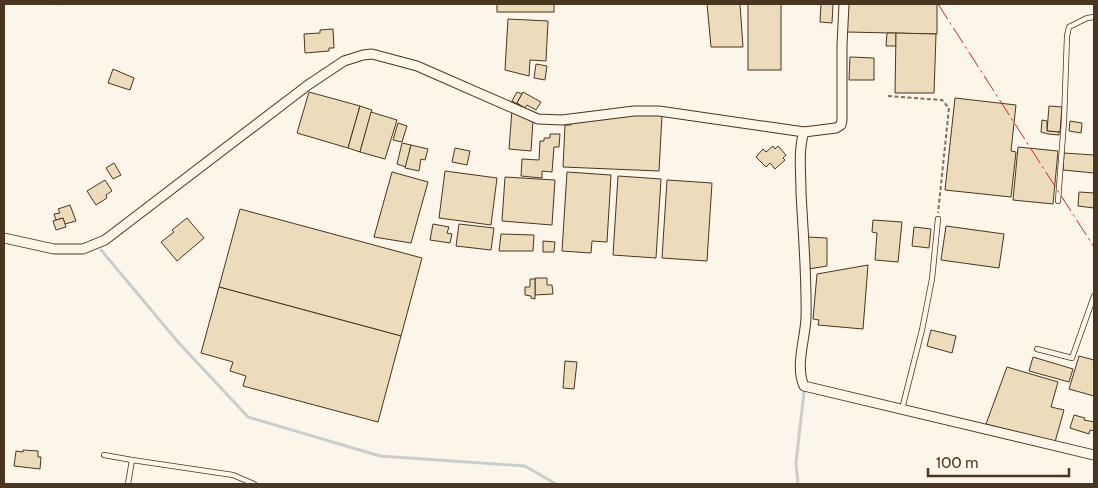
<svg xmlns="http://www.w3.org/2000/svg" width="1098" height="488" font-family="Cabin,sans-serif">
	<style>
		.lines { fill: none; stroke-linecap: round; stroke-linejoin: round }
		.stream { stroke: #c9cecd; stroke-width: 3 }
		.building { fill: #ecdcbc; stroke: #4a3520 }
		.service-casing { stroke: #4a3520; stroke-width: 6 }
		.minor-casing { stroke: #4a3520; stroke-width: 11 }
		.path { stroke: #7f6f5c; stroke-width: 2; stroke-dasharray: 4 2.5; stroke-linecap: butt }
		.service { stroke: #fbf6e9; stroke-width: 4.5 }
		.minor { stroke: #fbf6e9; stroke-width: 9 }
		.power { stroke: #c62828; stroke-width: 1; stroke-dasharray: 18 4 2.5 4; stroke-linecap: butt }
	</style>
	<rect width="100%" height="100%" fill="#fbf6e9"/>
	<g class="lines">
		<g class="stream">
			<path d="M55 4H61"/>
			<path d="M101 250 178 342 248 417 380 456 525 466 556 484"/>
			<path d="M798 484 796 463 804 392"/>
		</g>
	</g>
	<g class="building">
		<rect x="497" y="4" width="57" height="8"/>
		<path d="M707 4H740L743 47H711Z"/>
		<rect x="748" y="4" width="33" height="66"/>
		<path d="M821 4H833L832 23 820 22Z"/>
		<path d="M847 4H937V34L847 32Z"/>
		<path d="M508 19 548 21 546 61 530 60 529 76 505 70Z"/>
		<path d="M333 29 334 48H329V51L305 53 304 34 320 33V30Z"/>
		<path d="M887 33H896V46H886Z"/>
		<path d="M896 33 936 34 934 93H895Z"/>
		<path d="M850 57 874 58V80H849Z"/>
		<path d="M536 64 547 66 545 80 534 78Z"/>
		<path d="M113 69 134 78 130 90 108 83Z"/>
		<path d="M309 92 360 106 348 148 297 133Z"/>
		<path d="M517 92 522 94 517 103 519 105 512 101Z"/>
		<path d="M523 92 541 102 536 110 527 105 525 108 517 103Z"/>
		<path d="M955 98 1016 105 1011 151 1016 152 1011 197 945 190Z"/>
		<path d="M360 106 372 110 360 152 348 148Z"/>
		<path d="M1049 106 1062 107 1060 132 1047 131Z"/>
		<path d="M512 110 533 120 531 151 509 149Z"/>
		<path d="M371 112 397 120 385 159 360 152Z"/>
		<path d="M634 115H662L659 171 563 167 565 125H571V121Z"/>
		<path d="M1042 120 1047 121V131L1059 132V135L1048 134 1041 132Z"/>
		<path d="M1070 121 1082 123 1081 133 1069 131Z"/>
		<path d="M398 123 407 126 402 142 393 140Z"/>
		<path d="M550 134H560L559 147H554L552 172 542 171V178L521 176 522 159 539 160 540 141H544V138H550Z"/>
		<path d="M402 143 411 145 406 167 397 164Z"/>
		<path d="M411 145 428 149 425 160 421 159 419 171 405 168Z"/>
		<path d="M773 146 775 149 778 146 786 155 783 158 785 160 775 169 770 163 766 167 756 157 763 149 766 152Z"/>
		<path d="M1018 147 1058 151 1053 204 1013 200Z"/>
		<path d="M455 148 470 151 467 165 452 162Z"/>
		<path d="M1064 153 1094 155V173L1063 170Z"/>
		<path d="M114 163 121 175 113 179 106 168Z"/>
		<path d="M445 171 497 178 491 225 439 218Z"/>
		<path d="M392 172 428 182 411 243 374 237Z"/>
		<path d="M567 172 611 175 607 242 592 241 591 253 562 251Z"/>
		<path d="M618 176 661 179 656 258 613 255Z"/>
		<path d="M505 177 555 180 552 225 502 221Z"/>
		<path d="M105 180 112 191 106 195 107 198 96 205 87 191Z"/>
		<path d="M667 180 712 183 707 261 662 258Z"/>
		<path d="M1079 192 1094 193V208L1078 206Z"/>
		<path d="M70 205 76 221 65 224 63 218 56 220 54 214 60 213 58 209Z"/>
		<path d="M240 209 422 258 401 336 219 287Z"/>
		<path d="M63 218 66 227 56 230 53 221Z"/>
		<path d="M187 218 204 238 177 261 161 242 174 232 172 230Z"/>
		<path d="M873 220 902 222 898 262 875 260 877 233 872 232Z"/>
		<path d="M433 224 449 227 447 233 452 234 450 243 430 240Z"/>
		<path d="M459 224 494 228 491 250 456 246Z"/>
		<path d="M946 226 1004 234 999 268 941 260Z"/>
		<path d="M914 227 931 229 929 248 912 246Z"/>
		<path d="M501 234 534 235 533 251H499Z"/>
		<path d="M807 237 827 238V266L809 269Z"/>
		<path d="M543 241 555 242 554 252H543Z"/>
		<path d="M868 265 863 329 818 325 819 320 813 319 817 274Z"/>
		<path d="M535 278H547V285H552L553 294 535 295Z"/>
		<path d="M530 279H535V299L531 298V296L525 295V287H530Z"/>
		<path d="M219 287 401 336 378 422 243 386 246 376 230 371 233 362 201 353Z"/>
		<path d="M931 330 956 336 952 353 927 346Z"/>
		<path d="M1079 356 1094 360V396L1069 389Z"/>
		<path d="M1033 357 1073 369 1069 382 1029 371Z"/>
		<path d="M565 361 577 362 574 389 563 388Z"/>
		<path d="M1007 367 1058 382 1051 407 1064 410 1055 442 986 424Z"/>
		<path d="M1074 415 1085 418 1084 420 1094 422V431L1090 430 1089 434 1070 428Z"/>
		<path d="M23 450 38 451V457H41L40 469 14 466 16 451 23 452Z"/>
	</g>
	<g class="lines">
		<g class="service-casing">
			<g id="service">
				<path d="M1058 201 1064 121 1067 36 1069 27 1087 18 1094 17"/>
				<path d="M1037 349 1072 358 1094 296"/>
				<path d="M902 409 922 330 932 279 938 219"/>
				<path d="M104 455 132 460"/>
				<path d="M128 484 132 460 233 475 254 484"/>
			</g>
		</g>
		<g class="minor-casing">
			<g id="minor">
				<path d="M844 4 842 45V120L841 125 836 128 804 132C798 150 801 173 801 192 803 234 807 276 806 318 805 340 795 366 804 386L1094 455"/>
				<path d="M4 238 54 249H83L105 240 308 85 344 61 363 55 372 54 417 66 538 119 562 120 634 111H659L804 132"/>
			</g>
		</g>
		<path class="path" d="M888 96 942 100 949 108 938 213"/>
		<use href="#service" class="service"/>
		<use href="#minor" class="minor"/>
		<path class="power" d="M938 4 1094 247"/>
	</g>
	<rect width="1098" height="488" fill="none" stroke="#4a3520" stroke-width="10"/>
	<path d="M928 468v8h141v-8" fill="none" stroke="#4a3520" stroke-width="2.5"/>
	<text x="936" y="468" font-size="15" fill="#4a3520" stroke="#fbf6e9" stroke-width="4" paint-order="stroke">100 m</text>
</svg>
